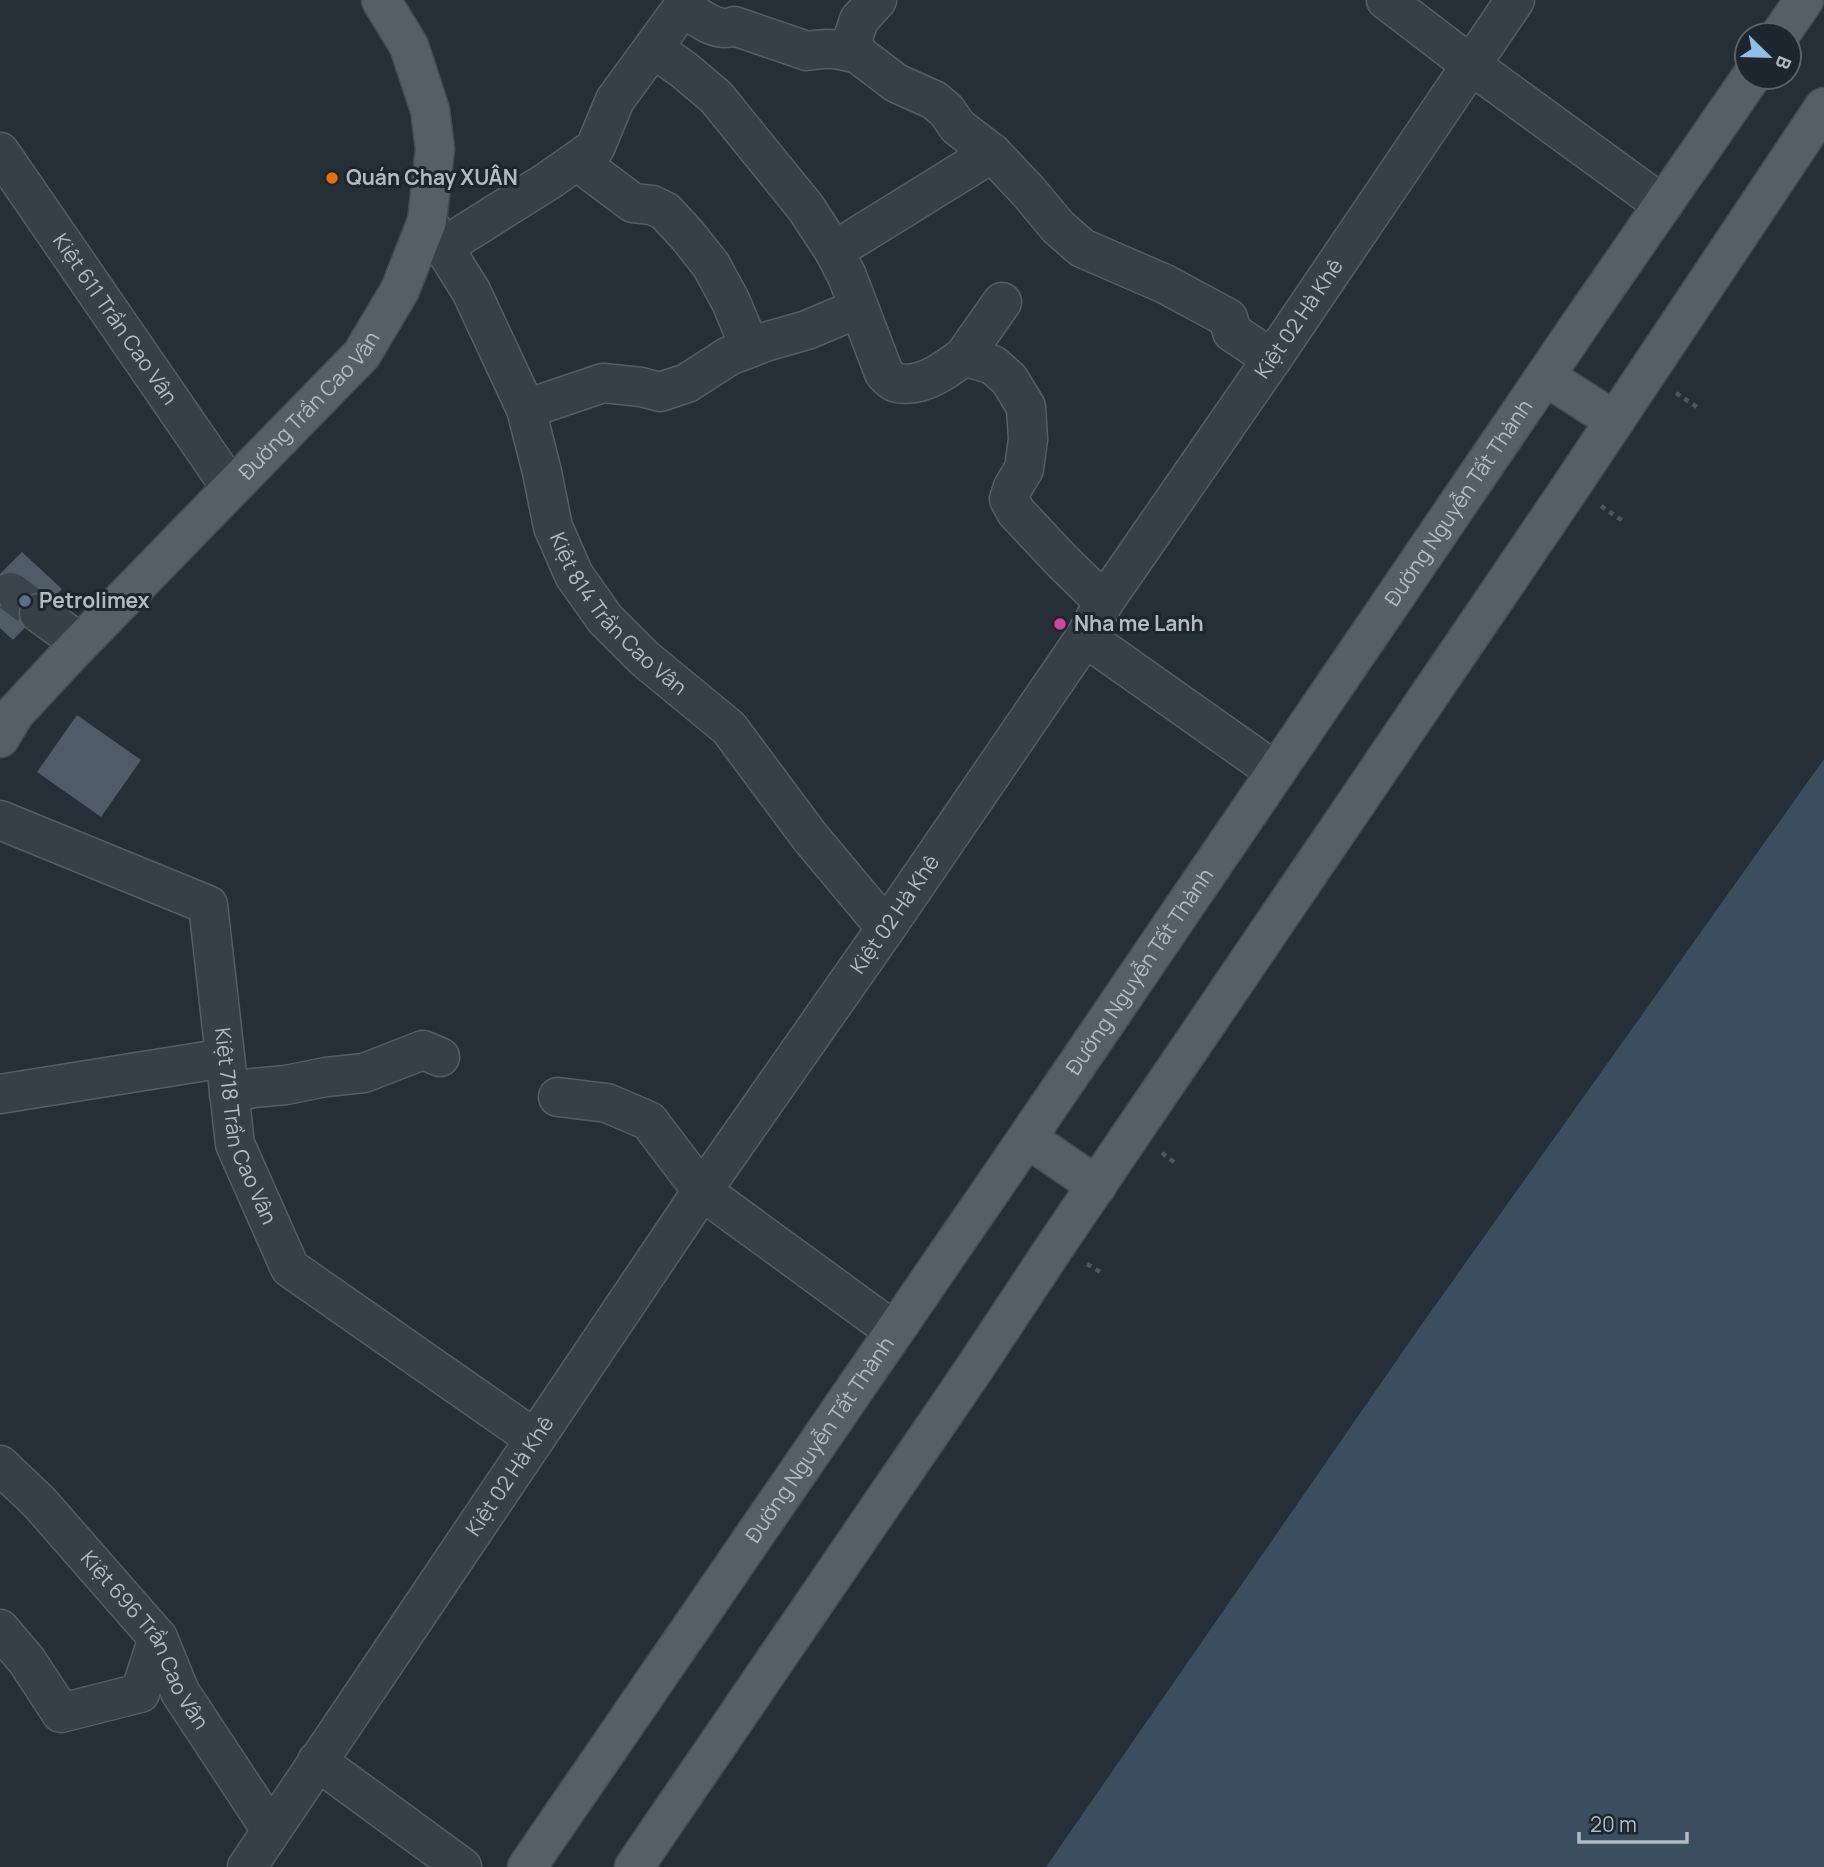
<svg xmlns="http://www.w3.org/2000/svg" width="1824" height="1867" font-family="Manrope,sans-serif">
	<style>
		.water { fill: #3b4e5f }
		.building { fill: #4f5b66 }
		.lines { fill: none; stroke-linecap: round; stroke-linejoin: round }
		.minor-tunnel { stroke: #39444d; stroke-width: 38; stroke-dasharray: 38 19; stroke-linecap: butt }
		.minor-casing { stroke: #555e66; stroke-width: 41 }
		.major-casing { stroke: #434c54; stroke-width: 41 }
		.path { stroke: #475959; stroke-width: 4.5; stroke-dasharray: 5 5; stroke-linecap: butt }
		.minor { stroke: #374048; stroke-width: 38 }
		.major { stroke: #555f68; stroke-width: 38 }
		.food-dot { fill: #e8710a; stroke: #1d252d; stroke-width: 2.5 }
		.service-dot { fill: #5c6f8a; stroke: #1d252d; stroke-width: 2.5 }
		.hotel-dot { fill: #d1479c; stroke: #1d252d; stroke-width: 2.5 }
		.labels { text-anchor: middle; stroke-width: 6; stroke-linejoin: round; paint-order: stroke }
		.poi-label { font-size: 21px; font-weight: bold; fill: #b2bbc4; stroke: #1d252d; text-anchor: start }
		.street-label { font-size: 21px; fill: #b2bbc4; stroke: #1d252d }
	</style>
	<rect width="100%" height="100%" fill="#242f38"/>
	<path class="water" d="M1824 759V1867H1046L1417 1331Z"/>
	<g class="building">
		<path d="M22 552 62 589 13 640 0 628V574Z"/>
		<path d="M77 715 141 760 101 817 37 772Z"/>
	</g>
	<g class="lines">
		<path class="minor-tunnel" d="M0 603 11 592 39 613"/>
		<g class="minor-casing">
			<g id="minor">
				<path d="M877 0 859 20 852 41 858 54 896 83 934 100 946 110 958 127 992 153 1028 191 1058 227 1082 248 1165 284 1228 318 1232 332 1272 359"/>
				<path d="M1386 0 1471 65 1663 205"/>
				<path d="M682 7C698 16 716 34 734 26L807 51C826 47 839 49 858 54"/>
				<path d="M653 48 684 70 716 97 806 208 834 251 847 276 884 373C888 377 892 382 897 383 922 388 946 370 964 356L993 365 1009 379 1026 407 1028 439 1024 469 1013 487 1009 499 1016 512 1063 562 1104 602"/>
				<path id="s1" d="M0 152 231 488"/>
				<path d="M577 161 633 203 652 205 665 211 688 236 711 265 731 302 750 348"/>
				<path id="s2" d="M427 221 471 291 526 409 542 472 553 527 574 575 605 619 644 658 729 728 810 837 886 928"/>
				<path d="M443 247 548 181 595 148 615 100 688 0"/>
				<path d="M834 251 992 153"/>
				<path d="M964 356 1002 302"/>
				<path d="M526 409 603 383 641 387 660 392 687 383 729 356 765 342 807 330 859 308"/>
				<path d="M39 613 80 643"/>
				<path d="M1085 637 1276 772"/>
				<path id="s3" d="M0 820 208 905 235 1144 290 1268 535 1439"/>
				<path d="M0 1094 225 1058"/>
				<path d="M229 1094 253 1088 286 1085 326 1077 364 1073 423 1050 440 1057"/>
				<path d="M558 1097 607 1103 649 1121 702 1191 894 1331"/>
				<path id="s4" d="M0 1465 39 1502 158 1638 180 1692 271 1830"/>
				<path d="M0 1629 27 1661 61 1713 140 1693 158 1638"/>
				<path d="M317 1761 462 1867"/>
				<path id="s5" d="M247 1867 702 1191 886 928 1085 637 1104 602 1272 359 1515 0"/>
			</g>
		</g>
		<g class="major-casing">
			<g id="major">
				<path d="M1780 35 1804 0"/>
				<path d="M1545 376 1615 421"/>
				<path id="s6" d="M0 738 15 713 68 656 362 354 400 290 427 221 435 149 430 110 409 46 381 0"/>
				<path d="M1027 1138 1097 1186"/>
				<path id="s7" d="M527 1867 1027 1138 1579 326 1751 77"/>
				<path d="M634 1867 974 1369 1056 1245 1572 485 1824 107"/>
			</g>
		</g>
		<g class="path">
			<path d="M1676 393 1700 409"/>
			<path d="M1601 506 1623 521"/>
			<path d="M1162 1153 1178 1165"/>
			<path d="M1087 1264 1104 1274"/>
		</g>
		<use href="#minor" class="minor"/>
		<use href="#major" class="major"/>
	</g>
	<circle class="food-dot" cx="332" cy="178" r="7"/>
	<circle class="service-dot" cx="25" cy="601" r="7"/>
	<circle class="hotel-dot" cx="1060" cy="624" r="7"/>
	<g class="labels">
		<g class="poi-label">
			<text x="346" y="185">Quán Chay XUÂN</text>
			<text x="39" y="608">Petrolimex</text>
			<text x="1074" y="631">Nha me Lanh</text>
		</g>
		<g class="street-label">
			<text dy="7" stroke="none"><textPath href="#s5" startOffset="1872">Kiệt 02 Hà Khê</textPath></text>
			<text dy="7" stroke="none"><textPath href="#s1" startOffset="203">Kiệt 611 Trần Cao Vân</textPath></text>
			<text dy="7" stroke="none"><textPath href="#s6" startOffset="455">Đường Trần Cao Vân</textPath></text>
			<text dy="7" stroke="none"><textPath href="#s7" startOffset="1652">Đường Nguyễn Tất Thành</textPath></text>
			<text dy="7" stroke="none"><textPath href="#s2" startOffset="444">Kiệt 814 Trần Cao Vân</textPath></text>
			<text dy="7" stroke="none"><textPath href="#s5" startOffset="1152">Kiệt 02 Hà Khê</textPath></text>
			<text dy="7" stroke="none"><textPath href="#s7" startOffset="1085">Đường Nguyễn Tất Thành</textPath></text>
			<text dy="7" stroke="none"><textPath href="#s3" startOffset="450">Kiệt 718 Trần Cao Vân</textPath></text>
			<text dy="7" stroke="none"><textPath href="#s7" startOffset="518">Đường Nguyễn Tất Thành</textPath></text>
			<text dy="7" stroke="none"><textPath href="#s5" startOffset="471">Kiệt 02 Hà Khê</textPath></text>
			<text dy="7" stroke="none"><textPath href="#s4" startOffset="229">Kiệt 696 Trần Cao Vân</textPath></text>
		</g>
	</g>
	<g transform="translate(1768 56) rotate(113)"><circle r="33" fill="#1d252d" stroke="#596169" stroke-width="2"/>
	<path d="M0-5L12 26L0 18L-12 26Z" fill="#8fbeed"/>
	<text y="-10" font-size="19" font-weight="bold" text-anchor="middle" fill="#b2bbc4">B</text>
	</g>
	<path d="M1579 1832v10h108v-10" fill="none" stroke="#b2bbc4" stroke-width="3.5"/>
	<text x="1590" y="1832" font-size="21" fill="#b2bbc4" stroke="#1d252d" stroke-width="5" paint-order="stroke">20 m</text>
</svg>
